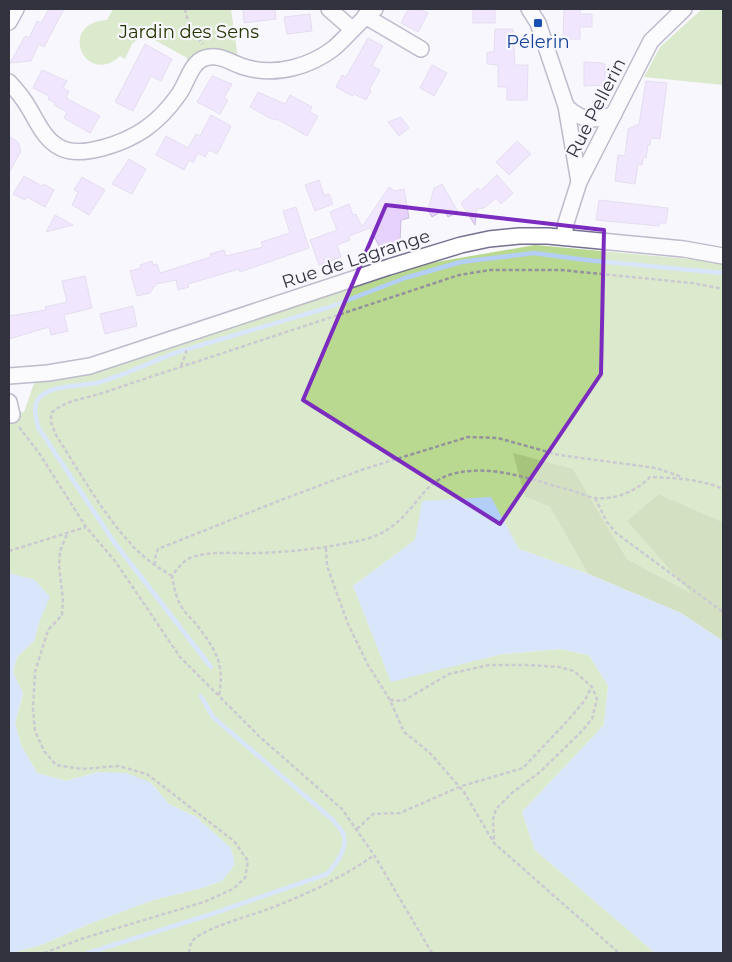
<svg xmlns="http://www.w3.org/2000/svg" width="732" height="962" font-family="Montserrat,sans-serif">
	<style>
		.green { fill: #b9d890 }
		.forest { fill: #a6c57a }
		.water { fill: #b4cff7 }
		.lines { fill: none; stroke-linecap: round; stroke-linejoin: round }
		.stream { stroke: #b4cff7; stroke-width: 4.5 }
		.building { fill: #e7d2fe; stroke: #cdbede }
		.minor-casing { stroke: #757190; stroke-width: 18 }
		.path { stroke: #94939d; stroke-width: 2.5; stroke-dasharray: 4 2.5; stroke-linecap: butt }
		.minor { stroke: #fff; stroke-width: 15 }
		.marked { fill: none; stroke: #7b2cbf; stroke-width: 4; stroke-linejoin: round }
		.transit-dot { fill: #1a4fb4; stroke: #f8f7fe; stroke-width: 2 }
		.labels { text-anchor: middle; stroke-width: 4.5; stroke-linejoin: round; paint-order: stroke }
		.park-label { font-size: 18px; fill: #233600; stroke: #f8f7fe }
		.transit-label { font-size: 18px; fill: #164399; stroke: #f8f7fe }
		.street-label { font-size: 18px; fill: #33323f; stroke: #f8f7fe }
	</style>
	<rect width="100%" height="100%" fill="#f8f7fe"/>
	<g class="green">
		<path d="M113 9H231L238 59 187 65V58L144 34 132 44 125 59 120 56C86 88 56 23 107 20Z"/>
		<path d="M702 9H723V85L644 77 660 47Z"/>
		<path d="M535 245 723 262V522L659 494 693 594 627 559 573 469 525 497 550 507 588 574 519 549 415 540 353 586 391 681 502 654 561 649 589 655 608 686 604 725 522 812 535 850 655 953H12L41 945 89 924 153 900 202 888 222 881 235 864 231 848 196 817 169 804 150 782 98 772 66 781 37 773 21 745 15 723 23 694 13 672 17 657 34 641 40 620 34 580 9 573V414L24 412 34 383 413 266Z"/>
	</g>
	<path class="forest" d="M513 453 573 469 627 559 691 593 627 521 659 494 723 522V641L681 613 588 574 550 507 525 497Z"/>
	<g class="water">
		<path d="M491 497 519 549 588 574 681 613 723 641V953H655L535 850 522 812 604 725 608 686 589 655 561 649 502 654 391 682 353 586 415 540 422 501Z"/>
		<path d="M9 573 35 580 50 597 40 620 34 641 17 657 13 672 23 693 15 723 21 745 37 773 66 781 98 772 126 773 150 782 169 804 196 817 231 848 235 864 222 881 202 888 153 900 89 924 41 945 12 953H9Z"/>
	</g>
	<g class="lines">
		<g class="stream">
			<path d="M188 349 330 307 405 278 461 262 534 253 586 260 723 273"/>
			<path d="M184 350C160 358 138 369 115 377 109 379 102 382 96 383 81 386 51 385 40 397 32 405 36 417 38 427L114 542 211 667"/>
			<path d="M88 953 212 914 327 874C336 864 349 848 343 833 341 829 336 824 333 820L213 717 201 696"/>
		</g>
	</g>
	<g class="building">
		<path d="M49 9H64L44 47 39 44 31 61 10 63 25 36 29 38 37 21 41 23Z"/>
		<path d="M243 9H275L276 19 244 23Z"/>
		<path d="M408 9H419L428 13 418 32 401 23Z"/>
		<rect x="473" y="9" width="22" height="14"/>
		<path d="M564 9H581L580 14H592V27H580V39H563Z"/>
		<path d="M310 14 312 31 287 34 284 17Z"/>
		<path d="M495 29H513L515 65H528L527 100H507V87H498V65L487 64V52H494Z"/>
		<path d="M368 38 383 46 372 66 380 70 369 90 371 91 366 100 354 94 352 96 336 87 342 75 346 77Z"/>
		<path d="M145 44 172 59 161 81 151 76 133 111 115 102Z"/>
		<path d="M584 62 602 63V64H605V85L584 86Z"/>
		<path d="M432 65 447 73 434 96 420 88Z"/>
		<path d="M42 70 67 81 63 88 69 91 66 98 100 116 90 133 64 118 67 112 54 105 55 103 48 99 49 96 33 88Z"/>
		<path d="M212 76 232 84 224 98 228 100 220 114 197 102Z"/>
		<path d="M646 81 667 83 660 139 651 138 650 145H648L646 158H643L642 165 638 164 635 184 615 181 618 155 625 156 628 129 639 124Z"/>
		<path d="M258 92 285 104 290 95 312 107 310 112 318 116 307 136 277 119 276 120 270 118 250 107Z"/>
		<path d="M211 115 231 126 217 154 209 150 205 157 198 153 193 163 189 160 184 170 156 155 166 136 188 148 196 134 200 136Z"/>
		<path d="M401 117 409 128 399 136 388 122Z"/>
		<path d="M9 136 18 142 21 151 9 173Z"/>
		<path d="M517 141 531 154 509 175 496 162Z"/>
		<path d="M129 159 146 169 132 194 112 184Z"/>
		<path d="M497 175 513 193 501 204 496 198 484 208 477 209 475 225 461 203 478 188 480 191Z"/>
		<path d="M24 176 42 186 44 184 54 190 45 207 27 197 25 200 13 194Z"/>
		<path d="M82 177 105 190 89 215 72 205 78 192 74 190Z"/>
		<path d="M319 180 324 195 329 194 333 204 315 211 305 185Z"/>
		<path d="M442 184 458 212 448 217 444 210 432 217 428 210 434 188Z"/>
		<path d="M389 187 395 191 404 189 409 218 401 220 400 242 379 246 370 228 349 236 350 240 337 245 341 257 319 265 310 240 337 230 330 212 349 204 353 215 356 214 362 227Z"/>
		<path d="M599 200 668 208 666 223H660L659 226 596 220Z"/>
		<path d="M296 207 309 248 240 272 239 269 188 284 189 287 178 290 176 280 156 284 150 293 137 296 130 271 141 268 140 265 152 261 153 265 157 264 160 273 211 257 210 254 224 250 226 256 263 247 261 242 290 233 283 211Z"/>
		<path d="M55 215 73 225 46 232Z"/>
		<path d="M85 276 92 308 64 315 68 331 51 335 49 327 9 339V316L46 310 45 307 67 302 62 281Z"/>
		<path d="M133 306 137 326 105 334 100 314Z"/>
	</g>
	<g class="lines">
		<g class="minor-casing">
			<g id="minor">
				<path d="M329 9 352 29"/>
				<path d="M529 9 538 23 566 106 579 182"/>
				<path d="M365 16 421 49"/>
				<path d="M9 22 16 9"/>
				<path d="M9 82C14 88 19 93 23 99 35 115 41 137 59 147 81 160 126 142 145 129 158 120 170 107 179 94 187 83 191 62 205 58 221 53 233 65 248 68 277 76 311 66 334 48 348 36 360 20 375 9"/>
				<path d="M566 106C581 121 594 122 614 114"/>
				<path d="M564 237 566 223 579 182 651 41 684 9"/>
				<path d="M9 376 48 373 90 366 389 267 461 245 489 239 519 236H548L684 249 723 256"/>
				<path d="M9 402 12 415"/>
			</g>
		</g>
		<g class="path">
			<path d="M185 9C188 23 192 34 203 44"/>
			<path d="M181 366 186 353V348"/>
			<path d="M19 427 39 453 86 527 115 561 180 657 261 738 342 809 374 855 432 953"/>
			<path d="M595 498 607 522 616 533 723 612"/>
			<path d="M326 548 327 566 348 624 368 665 390 700 404 732 429 752 464 792 494 843 619 953"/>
			<path d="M9 551 86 527"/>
			<path d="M155 565V558L158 549 281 500 364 469 468 437 498 438 559 455 656 468 682 477"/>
			<path d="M172 576C157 567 141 556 130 543 101 511 79 471 56 435L51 422V413C63 403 73 401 88 397 100 394 112 390 123 386L459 275 490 270H561L692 283 723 289"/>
			<path d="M219 695C225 663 215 649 196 624 191 618 185 613 181 606 176 597 174 587 172 576 176 570 183 561 190 558 210 550 237 554 258 553 288 552 318 549 348 543 364 540 377 537 390 528 422 505 423 474 470 471 504 468 538 482 570 490 578 492 588 497 595 498 615 500 637 491 650 477 676 478 700 479 723 489"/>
			<path d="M390 700 403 701 449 674 489 665H529L559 667 574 671 592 687 597 699 592 719 581 732 540 772 513 792 496 809 493 819 494 842"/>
			<path d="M357 829 373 814 400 813 462 786 523 768 571 717 585 700 591 688"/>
			<path d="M44 953 84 938 204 902 233 889 245 878 248 861 234 841 147 774 119 766 82 769 56 765 44 751 35 731 33 709 35 672 48 630 62 615 63 600 59 565 60 551 67 534"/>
			<path d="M189 953C190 948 190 943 194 939 208 927 250 916 268 909 303 896 344 877 374 855"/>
		</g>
		<use href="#minor" class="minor"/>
	</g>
	<path d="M0 0H732V962H0ZM386 205 604 230 601 374 500 524 303 400Z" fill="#f8f7fe" fill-opacity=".55" fill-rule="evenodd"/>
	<path class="marked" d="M386 205 604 230 601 374 500 524 303 400Z"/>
	<rect class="transit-dot" x="533" y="18" width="10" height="10" rx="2.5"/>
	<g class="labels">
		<g class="park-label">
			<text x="189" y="38">Jardin des Sens</text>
		</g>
		<g class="transit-label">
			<text x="538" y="48">Pélerin</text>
		</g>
		<g class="street-label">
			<text transform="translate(596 108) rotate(-63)" y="6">Rue Pellerin</text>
			<text transform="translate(356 259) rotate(-18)" y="6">Rue de Lagrange</text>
		</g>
	</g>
	<rect width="732" height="962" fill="none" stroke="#33323f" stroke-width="20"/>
</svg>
